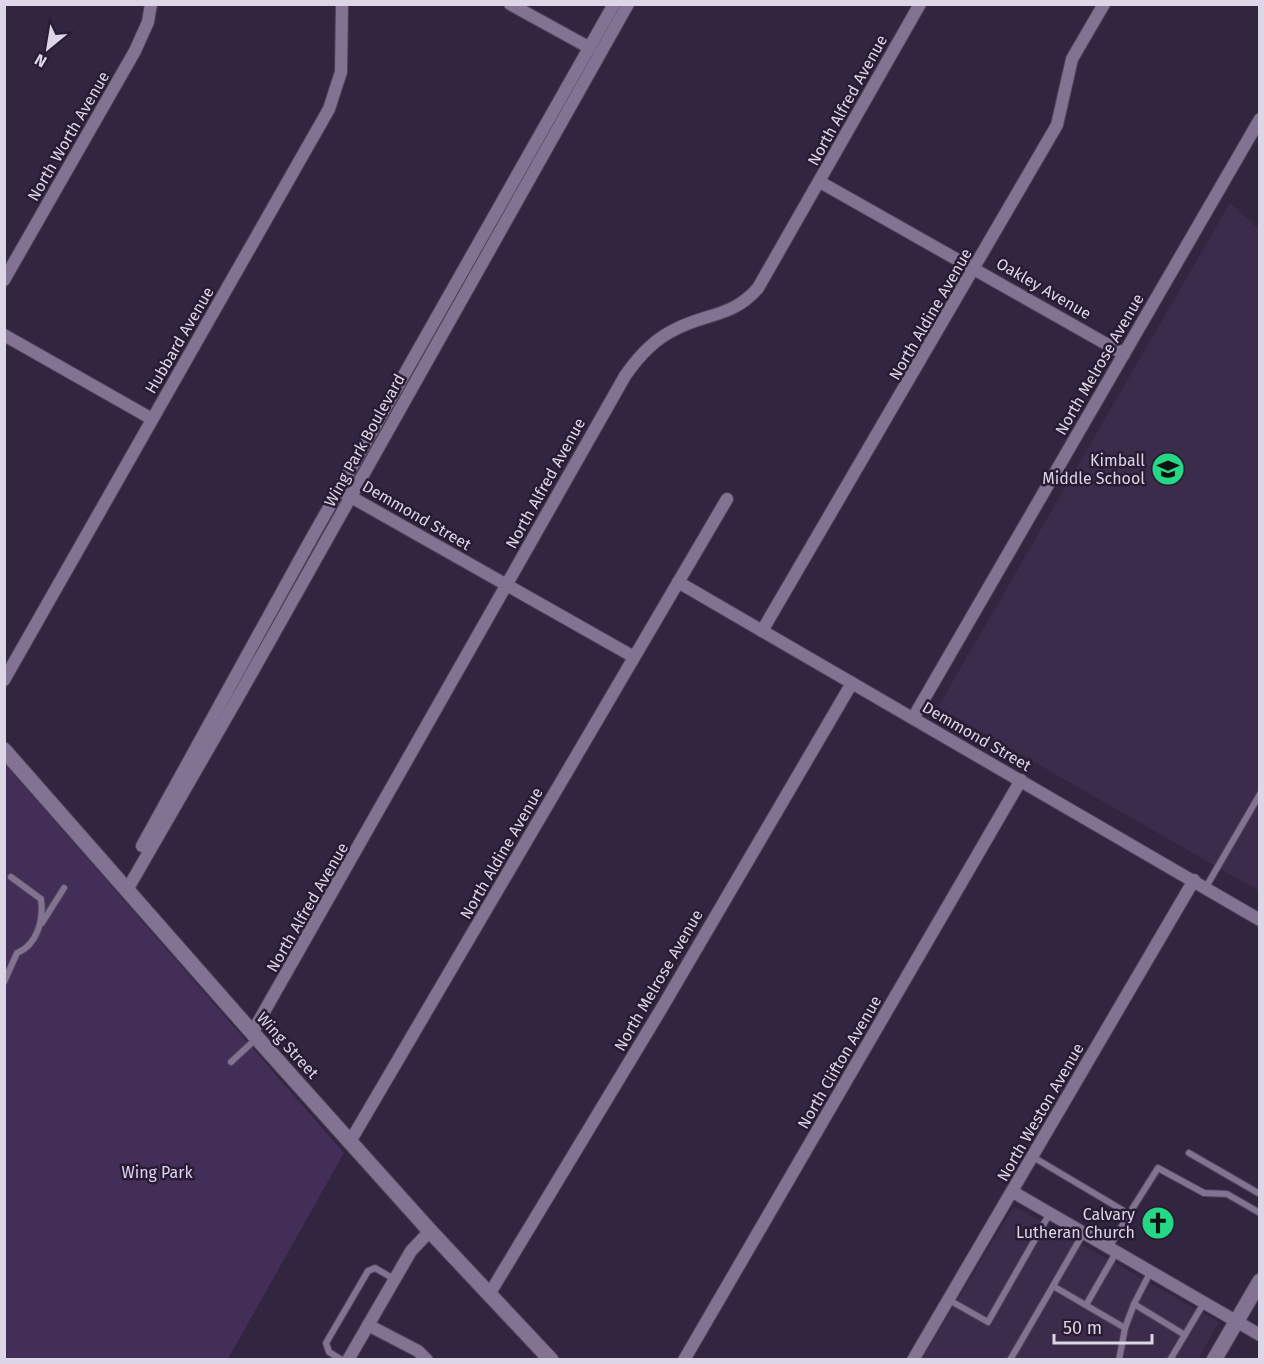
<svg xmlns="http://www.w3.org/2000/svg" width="1264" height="1364" font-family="'Fira Sans',sans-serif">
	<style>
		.built { fill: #3c2c4c }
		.green { fill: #422e56 }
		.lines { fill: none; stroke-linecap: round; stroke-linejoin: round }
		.service-casing { stroke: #4d4257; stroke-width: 8 }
		.minor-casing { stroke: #4d4257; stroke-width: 14 }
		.tertiary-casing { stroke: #4d4257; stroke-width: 17 }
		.secondary-casing { stroke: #4d4257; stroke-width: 17 }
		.service { stroke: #817391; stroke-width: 6 }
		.minor { stroke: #817391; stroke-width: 12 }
		.tertiary { stroke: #817391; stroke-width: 15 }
		.secondary { stroke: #817391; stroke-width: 15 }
		.labels { text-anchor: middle; stroke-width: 5; stroke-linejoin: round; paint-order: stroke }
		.street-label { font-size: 16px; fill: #ddd6e6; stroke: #281c35 }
		.poi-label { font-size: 16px; fill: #ddd6e6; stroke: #281c35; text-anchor: end }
		.park-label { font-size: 16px; fill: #e1cff5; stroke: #281c35 }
	</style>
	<rect width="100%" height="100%" fill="#32253f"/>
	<g class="built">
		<path d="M1230 203 1260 230 1259 891 938 707Z"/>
		<path d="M1014 1206 1219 1322 1198 1359 921 1360Z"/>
	</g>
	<path class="green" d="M5 764 344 1153 228 1359H5Z"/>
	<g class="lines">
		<g class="service-casing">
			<g id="service">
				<path d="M1206 887 1260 794"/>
				<path d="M42 923 64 888"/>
				<path d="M4 982 17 953C37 945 44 920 41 899L11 877"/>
				<path d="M231 1062 257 1038"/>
				<path d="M1189 1153 1260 1194"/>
				<path d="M1033 1157 1129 1214 1110 1246"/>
				<path d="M1129 1214 1158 1168 1204 1193 1227 1194 1260 1213"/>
				<path d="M1084 1232 1053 1286 1125 1328"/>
				<path d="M1151 1271 1134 1304 1185 1335"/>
				<path d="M949 1300 988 1322 1050 1213"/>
				<path d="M1086 1305 1117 1251"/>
				<path d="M342 1360 329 1352 326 1343 368 1271 375 1268 394 1279"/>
				<path d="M1010 1360 1053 1286"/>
				<path d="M1119 1360 1125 1328 1134 1304"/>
				<path d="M1170 1360 1205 1301"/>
			</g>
		</g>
		<g class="minor-casing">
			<g id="minor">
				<path d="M510 4 590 48"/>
				<path d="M820 182 1124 354"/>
				<path d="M4 280 135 51 148 22 151 4"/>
				<path d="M4 335 152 419"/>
				<path d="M344 493 634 657"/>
				<path d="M678 582 1260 920"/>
				<path d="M762 631 1057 125 1072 59 1104 4"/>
				<path d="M4 680 329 109 341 72 342 4"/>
				<path d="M913 718 1260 119"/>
				<path d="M142 846 310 541 614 4"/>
				<path d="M127 890 241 692 628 4"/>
				<path d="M252 1033 625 376C638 357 654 339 676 329 707 313 733 317 758 288L920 4"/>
				<path d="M351 1140 727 499"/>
				<path d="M1013 1192 1260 1335"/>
				<path d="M490 1293 663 1006 852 683"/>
				<path d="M368 1325 418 1351 427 1360"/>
				<path d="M348 1360 411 1251 430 1231"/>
				<path d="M684 1360 1021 780"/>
				<path d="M913 1360 1194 880"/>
			</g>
		</g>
		<g class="tertiary-casing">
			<path id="tertiary" d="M4 750 257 1038 430 1231 551 1360"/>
		</g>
		<g class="secondary-casing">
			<path id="secondary" d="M1214 1360 1260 1281"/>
		</g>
		<use href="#service" class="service"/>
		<use href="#minor" class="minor"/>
		<use href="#tertiary" class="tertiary"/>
		<use href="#secondary" class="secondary"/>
	</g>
	<defs>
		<g id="school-disc" transform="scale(1.725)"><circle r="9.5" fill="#25d886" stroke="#281c35"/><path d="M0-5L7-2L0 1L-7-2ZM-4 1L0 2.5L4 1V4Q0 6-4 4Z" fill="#111"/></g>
		<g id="church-disc" transform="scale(1.725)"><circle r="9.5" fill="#25d886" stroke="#281c35"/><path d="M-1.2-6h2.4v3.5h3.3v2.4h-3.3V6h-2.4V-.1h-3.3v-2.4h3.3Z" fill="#111"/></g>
	</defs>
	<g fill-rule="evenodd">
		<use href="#school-disc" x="1168" y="469"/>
		<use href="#church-disc" x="1158" y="1223"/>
	</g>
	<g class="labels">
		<g class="street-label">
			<text transform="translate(847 100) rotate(-61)" y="6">North Alfred Avenue</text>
			<text transform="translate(68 136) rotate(-60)" y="6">North Worth Avenue</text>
			<text transform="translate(1044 288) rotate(30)" y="6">Oakley Avenue</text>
			<text transform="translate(930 314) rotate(-60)" y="6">North Aldine Avenue</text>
			<text transform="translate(179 340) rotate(-60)" y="6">Hubbard Avenue</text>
			<text transform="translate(1099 364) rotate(-60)" y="6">North Melrose Avenue</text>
			<text transform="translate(364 440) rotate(-61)" y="6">Wing Park Boulevard</text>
			<text transform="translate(545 483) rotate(-61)" y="6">North Alfred Avenue</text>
			<text transform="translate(417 515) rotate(30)" y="6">Demmond Street</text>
			<text transform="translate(977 736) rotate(30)" y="6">Demmond Street</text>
			<text transform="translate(501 853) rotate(-60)" y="6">North Aldine Avenue</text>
			<text transform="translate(307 907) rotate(-60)" y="6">North Alfred Avenue</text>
			<text transform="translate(658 980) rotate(-60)" y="6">North Melrose Avenue</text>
			<text transform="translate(288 1045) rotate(48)" y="6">Wing Street</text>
			<text transform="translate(839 1062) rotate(-60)" y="6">North Clifton Avenue</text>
			<text transform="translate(1040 1112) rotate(-60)" y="6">North Weston Avenue</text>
		</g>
		<g class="poi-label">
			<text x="1145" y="466">Kimball<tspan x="1145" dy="18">Middle School</tspan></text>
			<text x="1135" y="1220">Calvary<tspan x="1135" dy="18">Lutheran Church</tspan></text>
		</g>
		<g class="park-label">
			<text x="157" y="1178">Wing Park</text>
		</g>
	</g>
	<rect width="1264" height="1364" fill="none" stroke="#ddd6e6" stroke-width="12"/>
	<g transform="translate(48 48) rotate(210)" stroke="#281c35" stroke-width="4.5" paint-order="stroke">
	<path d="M0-4.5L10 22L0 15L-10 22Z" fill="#ddd6e6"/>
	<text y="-9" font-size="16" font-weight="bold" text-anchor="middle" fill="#ddd6e6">N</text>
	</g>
	<path d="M1054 1334v9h98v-9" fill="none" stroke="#ddd6e6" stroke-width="3"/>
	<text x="1063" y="1334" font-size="18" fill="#ddd6e6" stroke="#281c35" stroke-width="4.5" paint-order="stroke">50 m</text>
</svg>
